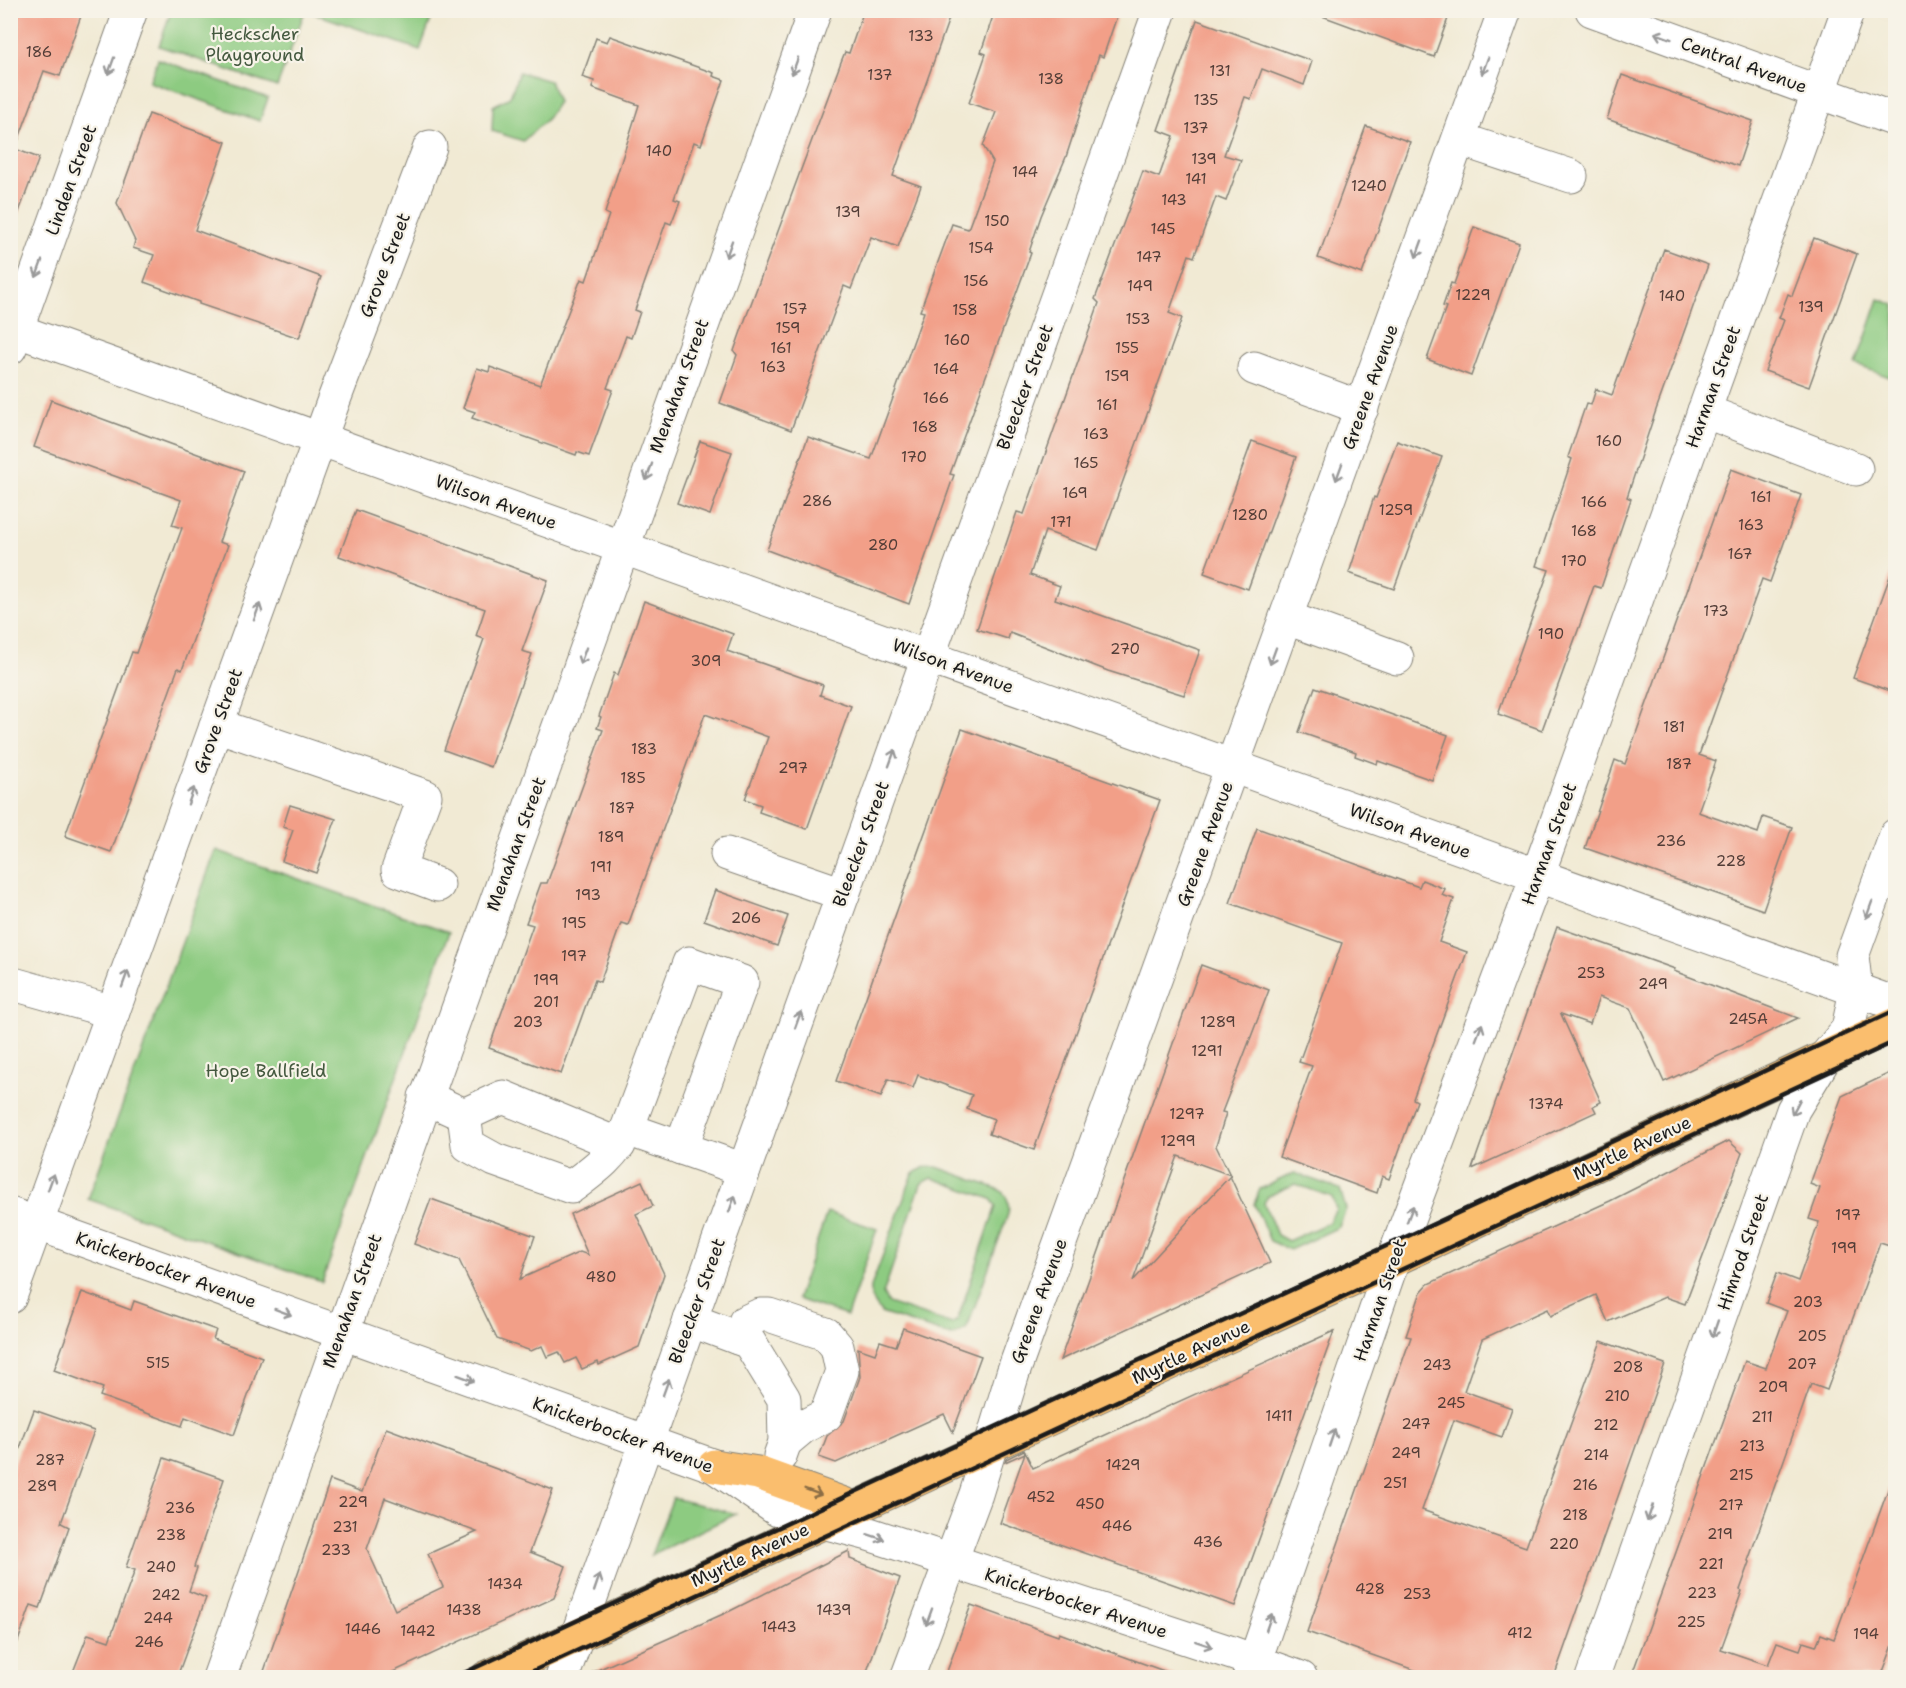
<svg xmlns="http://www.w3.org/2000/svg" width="1906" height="1688" font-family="'Shantell Sans',sans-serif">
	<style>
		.green { fill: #8dcb81; stroke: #54744e; stroke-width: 1.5; fill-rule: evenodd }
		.building { fill: #f29f88; fill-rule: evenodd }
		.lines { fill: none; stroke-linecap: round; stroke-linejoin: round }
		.minor-casing { stroke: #868378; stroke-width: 35 }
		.major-casing { stroke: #868378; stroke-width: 35 }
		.minor { stroke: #fff; stroke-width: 33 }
		.major { stroke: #fabe6e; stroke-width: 33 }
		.rail { stroke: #1c1c1c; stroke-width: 4.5 }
		.oneway { stroke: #999 }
		.oneway2 { stroke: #8b6d45 }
		.labels { text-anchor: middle; stroke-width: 4.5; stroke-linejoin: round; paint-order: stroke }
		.number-label { font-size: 15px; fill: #523d37 }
		.park-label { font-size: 18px; fill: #44593f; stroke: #f7f3e8 }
		.street-label { font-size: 18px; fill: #1c1c1c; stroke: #f7f3e8 }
	</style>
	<rect width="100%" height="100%" fill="#f7f3e8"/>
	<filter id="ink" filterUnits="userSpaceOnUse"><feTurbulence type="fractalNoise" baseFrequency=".0167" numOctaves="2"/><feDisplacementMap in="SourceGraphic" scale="12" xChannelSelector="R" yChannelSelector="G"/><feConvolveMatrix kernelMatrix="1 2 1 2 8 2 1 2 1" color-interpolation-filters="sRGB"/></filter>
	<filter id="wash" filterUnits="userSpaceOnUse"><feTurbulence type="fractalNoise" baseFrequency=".008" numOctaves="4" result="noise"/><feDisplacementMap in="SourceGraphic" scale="24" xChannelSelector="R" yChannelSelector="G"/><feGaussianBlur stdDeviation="1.35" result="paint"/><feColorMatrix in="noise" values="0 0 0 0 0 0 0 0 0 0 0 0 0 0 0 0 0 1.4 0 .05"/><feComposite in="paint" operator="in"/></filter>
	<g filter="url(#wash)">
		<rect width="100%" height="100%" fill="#f1ead4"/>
		<g class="green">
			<path d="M171 11V10L305 11 277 87 159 46Z"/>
			<path d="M307 11H434L420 50Z"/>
			<path d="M158 59 268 98 260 121 149 82Z"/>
			<path d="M519 72 550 81 558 102 546 120 523 141 492 131 493 106 510 97Z"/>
			<path d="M1879 299 1895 305V379L1856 365Z"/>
			<path d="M216 850 449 932 322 1282 88 1199Z"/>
			<path d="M925 1167H937L998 1189C1007 1194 1010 1204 1008 1214L968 1325 966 1329 952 1336 881 1313 871 1298V1287L911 1179 914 1173ZM932 1178 991 1199 996 1206 958 1319 952 1324 888 1303 883 1294 921 1184Z"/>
			<path d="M1294 1173 1340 1189 1346 1209 1339 1227 1290 1250 1270 1241 1254 1204 1260 1189ZM1295 1184 1332 1197 1336 1209 1328 1223 1288 1241 1277 1235 1264 1203 1268 1196Z"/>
			<path d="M827 1212 877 1229 847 1316 797 1299Z"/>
			<path d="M673 1498 736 1514 651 1555Z"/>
		</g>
		<g id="blocks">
			<g class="building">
				<path d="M10 10H83L60 76 44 71 15 149 39 158 13 228H10Z"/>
				<path d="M864 10H952L893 176 921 186 898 247 871 237 851 289 844 286 791 430 720 403 737 355 734 351 745 320 841 62 845 52 849 53Z"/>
				<path d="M995 10H1119L1103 57 1099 55 1066 157 1041 216 1029 252 1031 253 950 474 954 475 909 604 767 550 808 437 871 459 924 312 920 311 952 224 968 229 993 162 983 146 996 112 969 103 986 54 981 52Z"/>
				<path d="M1314 10H1451L1434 57 1314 13Z"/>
				<path d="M1197 20 1312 61 1304 85 1262 69 1251 99 1245 97 1224 155 1241 160 1226 201 1216 197 1194 257 1189 255 1169 313 1182 318 1098 550 1045 531 1030 575 1060 586 1055 599 1200 650 1184 695 1108 671 1010 633 1008 639 977 629 1017 512 1024 514 1099 303 1095 299 1143 171 1159 177 1166 157 1174 136 1158 130Z"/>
				<path d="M610 36 714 73 713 76 724 80 701 145 694 142 674 199 680 201 671 224 666 222 635 310 640 312 631 338 626 336 607 388 613 390 589 456 577 452 576 455 472 418 475 412 463 408 477 368 489 372 490 367 540 385 581 279 586 281 609 215 605 213 639 105 592 88 594 81 582 77 596 38 607 42Z"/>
				<path d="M1622 75 1753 121 1738 166 1607 119Z"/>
				<path d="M149 114 226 142 195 230 321 277 299 338 199 304V302L144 282 154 255 133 248 135 241 117 203Z"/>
				<path d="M1366 126 1410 142 1362 274 1318 258Z"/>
				<path d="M1474 227 1519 243 1471 376 1427 359 1446 307 1443 306 1451 283 1454 284Z"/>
				<path d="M1814 238 1857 254 1809 387 1765 371 1784 320 1779 318 1788 294 1792 296Z"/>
				<path d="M1664 249 1708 265 1656 410 1627 497 1631 499 1601 588 1594 586 1542 730 1498 714 1549 570 1536 566 1572 459 1568 457 1586 404 1591 405 1596 389 1612 395Z"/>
				<path d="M51 400 244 471 219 542 228 545 182 670 178 668 111 852 65 836 132 652 136 653 182 528 172 525 181 500 34 447Z"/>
				<path d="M700 441 732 452 710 515 677 503Z"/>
				<path d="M1252 441 1296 457 1248 589 1204 573Z"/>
				<path d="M1397 441 1442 457 1394 589 1349 573 1374 497 1376 498Z"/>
				<path d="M1731 469 1801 495 1770 582 1762 579 1699 755 1716 761 1698 812 1758 833 1763 817 1792 827 1763 910 1585 848 1615 760 1625 764Z"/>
				<path d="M356 510 548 580 522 651 532 654 491 767 444 750 484 639 476 636 485 609 339 556Z"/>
				<path d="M1893 568 1896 569V693L1853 678Z"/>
				<path d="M644 601 733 634 727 651 823 685 820 695 851 706 807 829 759 812 761 805 745 799 768 737 705 714 628 925 621 923 600 982 595 980 561 1074 489 1048 533 925 526 923 541 883H547L553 867 603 730 597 728 601 717 599 716 614 673 618 675Z"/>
				<path d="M1315 687 1448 735 1432 780 1378 761 1377 764 1355 756 1356 752 1299 732Z"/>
				<path d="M962 729 1160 800 1034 1150 989 1134 994 1119 967 1109 972 1095 918 1075 913 1088 888 1079 881 1097 836 1081Z"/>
				<path d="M290 805 336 819 316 873 282 861 293 830 283 827Z"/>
				<path d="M1257 828 1419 887 1422 880 1445 889 1442 895 1454 899 1439 942 1467 952 1413 1099 1417 1101 1389 1179 1382 1176 1377 1193 1279 1157 1312 1066 1299 1062 1342 943 1230 903Z"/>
				<path d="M715 890 788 916 777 946 704 920Z"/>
				<path d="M1557 927 1675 969 1674 971 1798 1018 1664 1082 1630 1008 1599 997 1590 1024 1561 1014 1601 1102 1593 1106 1596 1112 1472 1169Z"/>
				<path d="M1201 965 1269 990 1222 1112 1226 1113 1216 1146 1230 1175 1178 1156 1133 1281 1230 1176 1270 1263 1060 1360Z"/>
				<path d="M1896 1070V1248L1880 1243 1827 1390 1811 1384 1748 1561 1750 1562 1740 1590 1742 1591 1721 1649 1768 1665 1777 1642 1800 1650 1803 1642 1816 1646 1821 1634 1834 1639 1893 1476 1896 1477V1637L1881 1677H1631L1745 1361 1766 1368 1787 1311 1766 1303 1777 1273 1798 1281 1819 1222 1809 1219 1820 1188 1810 1184 1842 1096Z"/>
				<path d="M1729 1141 1742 1153 1685 1304 1665 1297 1608 1322 1596 1295 1550 1316 1547 1309 1482 1339 1464 1391 1512 1408 1502 1437 1454 1420 1422 1510 1526 1547 1601 1341 1665 1364 1554 1677H1434L1307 1632 1411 1337 1406 1336 1421 1292 1428 1284 1610 1201Z"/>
				<path d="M642 1181 653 1206 636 1214 664 1274 639 1347 599 1365 598 1362 582 1369 576 1358 565 1363 559 1352 547 1357 542 1346 531 1351 497 1339 459 1260 414 1244 431 1199 535 1236 520 1279 580 1252 588 1255 570 1214Z"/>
				<path d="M82 1292 131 1310 134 1301 216 1330 213 1339 262 1357 234 1435 185 1417 182 1426 100 1396 103 1388 54 1370Z"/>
				<path d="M903 1328 981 1356 953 1432 944 1414 836 1463 819 1457 827 1436 844 1421 860 1377 858 1348 875 1354 880 1341 896 1346Z"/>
				<path d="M1334 1331 1235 1606 1000 1523 1025 1453 1005 1462 1006 1459 1024 1450 1033 1468Z"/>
				<path d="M34 1410 94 1431 61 1523 69 1527 62 1547 40 1608 31 1605 13 1655H10V1475Z"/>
				<path d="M386 1428 553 1490 530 1552 566 1566 554 1598 382 1677H262L330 1480 362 1492ZM385 1498 477 1532 428 1554 443 1587 395 1610 367 1549Z"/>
				<path d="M164 1458 224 1479 194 1567 197 1568 189 1591 206 1598 177 1677H71L88 1634 109 1641 135 1570 126 1567Z"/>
				<path d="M849 1551 850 1559 900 1578 865 1677H582L730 1611Z"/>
				<path d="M971 1605 1058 1636 1059 1633 1175 1675 1174 1677H945Z"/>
			</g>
		</g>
	</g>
	<g filter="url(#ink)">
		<use href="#blocks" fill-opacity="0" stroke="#868378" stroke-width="1.5"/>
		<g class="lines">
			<g class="minor-casing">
				<g id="minor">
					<path d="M1592 10 1896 120"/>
					<path d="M1459 139 1571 176"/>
					<path d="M10 328 1896 1004"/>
					<path d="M10 348 131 10"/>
					<path d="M1254 368 1362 408"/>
					<path d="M1704 411 1856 469"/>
					<path d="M1287 618 1397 658"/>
					<path d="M216 725 425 796 398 870 438 885"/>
					<path d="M727 854 843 894"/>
					<path d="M10 983 113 1012"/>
					<path d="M425 1097 464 1115 468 1145 495 1160 571 1187C594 1170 615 1155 627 1129L744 1170"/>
					<path d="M464 1115 503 1097 619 1145"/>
					<path d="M627 1129 689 963 742 982 681 1148"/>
					<path d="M10 1214 714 1466 778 1510 869 1534 1232 1653 1301 1678"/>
					<path d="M10 1297 332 405 430 147"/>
					<path d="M690 1320 749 1342 784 1399 785 1442 780 1456"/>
					<path d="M738 1338 745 1322 760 1315H769L826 1334 837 1347 842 1371 826 1415 803 1427 785 1442"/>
					<path d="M219 1678 815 10"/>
					<path d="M562 1678 1160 10"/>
					<path d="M907 1678 976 1494 1013 1373 1505 10"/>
					<path d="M1249 1678 1393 1260 1537 877 1848 10"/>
					<path d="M1592 1678 1793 1110 1826 1056 1848 1029 1856 990 1852 956 1896 835"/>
				</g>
			</g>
			<g class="major-casing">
				<g id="major">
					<path d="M714 1466 758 1473 852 1507"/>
					<path d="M486 1678 1393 1260 1896 1024"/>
				</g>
			</g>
			<use href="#minor" class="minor"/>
			<use href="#major" class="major"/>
			<g class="rail">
				<path d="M453 1678 1896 1010"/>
				<path d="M518 1678 1896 1041"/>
			</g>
		</g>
		<defs><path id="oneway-shaft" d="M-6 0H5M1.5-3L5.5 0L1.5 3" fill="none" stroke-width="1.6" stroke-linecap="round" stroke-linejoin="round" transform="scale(1.5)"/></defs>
		<g class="oneway">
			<use href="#oneway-shaft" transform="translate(1663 36) rotate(-160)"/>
			<use href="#oneway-shaft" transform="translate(111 66) rotate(110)"/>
			<use href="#oneway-shaft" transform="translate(795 66) rotate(110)"/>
			<use href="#oneway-shaft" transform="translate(1485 66) rotate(110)"/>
			<use href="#oneway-shaft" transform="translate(729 249) rotate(110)"/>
			<use href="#oneway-shaft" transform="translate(1419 249) rotate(110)"/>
			<use href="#oneway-shaft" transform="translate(39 269) rotate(110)"/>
			<use href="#oneway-shaft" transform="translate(649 472) rotate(110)"/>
			<use href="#oneway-shaft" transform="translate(1339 472) rotate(110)"/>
			<use href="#oneway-shaft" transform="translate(257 612) rotate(-70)"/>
			<use href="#oneway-shaft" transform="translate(583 656) rotate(110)"/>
			<use href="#oneway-shaft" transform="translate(1273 656) rotate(110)"/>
			<use href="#oneway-shaft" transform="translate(892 758) rotate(-70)"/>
			<use href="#oneway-shaft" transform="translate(191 796) rotate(-70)"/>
			<use href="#oneway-shaft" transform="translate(1869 910) rotate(110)"/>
			<use href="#oneway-shaft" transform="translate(125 979) rotate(-70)"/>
			<use href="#oneway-shaft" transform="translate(798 1020) rotate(-70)"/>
			<use href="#oneway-shaft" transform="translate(1479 1032) rotate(-69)"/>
			<use href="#oneway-shaft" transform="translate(1796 1107) rotate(118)"/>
			<use href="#oneway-shaft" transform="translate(51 1182) rotate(-70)"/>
			<use href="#oneway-shaft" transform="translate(732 1204) rotate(-70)"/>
			<use href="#oneway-shaft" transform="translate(1410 1214) rotate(-69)"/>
			<use href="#oneway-shaft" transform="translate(283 1312) rotate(20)"/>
			<use href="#oneway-shaft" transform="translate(1715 1329) rotate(109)"/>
			<use href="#oneway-shaft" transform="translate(466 1378) rotate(20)"/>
			<use href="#oneway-shaft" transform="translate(666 1387) rotate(-70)"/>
			<use href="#oneway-shaft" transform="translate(1332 1438) rotate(-71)"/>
			<use href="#oneway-shaft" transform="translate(1650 1513) rotate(109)"/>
			<use href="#oneway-shaft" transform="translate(876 1537) rotate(18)"/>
			<use href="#oneway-shaft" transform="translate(597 1583) rotate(-71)"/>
			<use href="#oneway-shaft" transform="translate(929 1617) rotate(110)"/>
			<use href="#oneway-shaft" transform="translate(1269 1622) rotate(-71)"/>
			<use href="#oneway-shaft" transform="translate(1204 1644) rotate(18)"/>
		</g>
		<use class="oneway2" href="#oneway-shaft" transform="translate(813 1492) rotate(21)"/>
	</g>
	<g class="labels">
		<g class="number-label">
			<text x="921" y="41">133</text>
			<text x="39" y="57">186</text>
			<text x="1220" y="76">131</text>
			<text x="880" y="80">137</text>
			<text x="1051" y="84">138</text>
			<text x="1206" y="105">135</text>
			<text x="1196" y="133">137</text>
			<text x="659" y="156">140</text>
			<text x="1204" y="164">139</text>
			<text x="1025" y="177">144</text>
			<text x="1196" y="184">141</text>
			<text x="1369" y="191">1240</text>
			<text x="1174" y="205">143</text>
			<text x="848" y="217">139</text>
			<text x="997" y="226">150</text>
			<text x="1163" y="234">145</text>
			<text x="981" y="253">154</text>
			<text x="1149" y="262">147</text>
			<text x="976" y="286">156</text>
			<text x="1140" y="291">149</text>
			<text x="1473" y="300">1229</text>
			<text x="1672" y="301">140</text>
			<text x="1811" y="312">139</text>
			<text x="795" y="314">157</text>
			<text x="965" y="315">158</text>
			<text x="1138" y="324">153</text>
			<text x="788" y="333">159</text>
			<text x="957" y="345">160</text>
			<text x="781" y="353">161</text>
			<text x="1127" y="353">155</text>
			<text x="773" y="372">163</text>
			<text x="946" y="374">164</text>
			<text x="1117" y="381">159</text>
			<text x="936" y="403">166</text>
			<text x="1107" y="410">161</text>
			<text x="925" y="432">168</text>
			<text x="1096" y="439">163</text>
			<text x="1609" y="446">160</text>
			<text x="914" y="462">170</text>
			<text x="1086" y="468">165</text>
			<text x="1075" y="498">169</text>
			<text x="1761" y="502">161</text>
			<text x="817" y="506">286</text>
			<text x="1594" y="507">166</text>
			<text x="1396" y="515">1259</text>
			<text x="1250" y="520">1280</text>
			<text x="1061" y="527">171</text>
			<text x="1751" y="530">163</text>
			<text x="1584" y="536">168</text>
			<text x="883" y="550">280</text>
			<text x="1740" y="559">167</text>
			<text x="1574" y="566">170</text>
			<text x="1716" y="616">173</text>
			<text x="1551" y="639">190</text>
			<text x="1125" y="654">270</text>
			<text x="706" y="666">309</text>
			<text x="1674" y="732">181</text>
			<text x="644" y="754">183</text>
			<text x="1679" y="769">187</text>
			<text x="793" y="773">297</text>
			<text x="633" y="783">185</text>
			<text x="622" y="813">187</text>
			<text x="611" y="842">189</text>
			<text x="1671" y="846">236</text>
			<text x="1731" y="866">228</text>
			<text x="601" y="872">191</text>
			<text x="588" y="900">193</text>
			<text x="746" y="923">206</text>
			<text x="574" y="928">195</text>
			<text x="574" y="961">197</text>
			<text x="1591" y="978">253</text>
			<text x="546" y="985">199</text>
			<text x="1653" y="989">249</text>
			<text x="546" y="1007">201</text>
			<text x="1748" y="1024">245A</text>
			<text x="528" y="1027">203</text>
			<text x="1218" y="1027">1289</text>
			<text x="1207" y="1056">1291</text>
			<text x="1546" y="1109">1374</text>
			<text x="1187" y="1119">1297</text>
			<text x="1178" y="1146">1299</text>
			<text x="1848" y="1220">197</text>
			<text x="1844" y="1253">199</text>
			<text x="601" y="1282">480</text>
			<text x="1808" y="1307">203</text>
			<text x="1812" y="1341">205</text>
			<text x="158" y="1368">515</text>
			<text x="1802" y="1369">207</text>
			<text x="1437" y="1370">243</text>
			<text x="1628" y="1372">208</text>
			<text x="1773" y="1392">209</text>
			<text x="1617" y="1401">210</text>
			<text x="1451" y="1408">245</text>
			<text x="1279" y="1421">1411</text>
			<text x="1762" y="1422">211</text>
			<text x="1416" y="1429">247</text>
			<text x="1606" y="1430">212</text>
			<text x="1752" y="1451">213</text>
			<text x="1406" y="1458">249</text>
			<text x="1596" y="1460">214</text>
			<text x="50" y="1465">287</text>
			<text x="1123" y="1470">1429</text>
			<text x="1741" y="1480">215</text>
			<text x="1395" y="1488">251</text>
			<text x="1585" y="1490">216</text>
			<text x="42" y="1491">289</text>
			<text x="1041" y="1502">452</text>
			<text x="353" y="1507">229</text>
			<text x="1090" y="1509">450</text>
			<text x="1731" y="1510">217</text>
			<text x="180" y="1513">236</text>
			<text x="1575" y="1520">218</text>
			<text x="1117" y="1531">446</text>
			<text x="345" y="1532">231</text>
			<text x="1720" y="1539">219</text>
			<text x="171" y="1540">238</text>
			<text x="1208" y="1547">436</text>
			<text x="1564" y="1549">220</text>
			<text x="336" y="1555">233</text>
			<text x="1711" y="1569">221</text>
			<text x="161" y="1572">240</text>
			<text x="505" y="1589">1434</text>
			<text x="1370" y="1594">428</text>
			<text x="1702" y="1598">223</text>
			<text x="1417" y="1599">253</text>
			<text x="166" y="1600">242</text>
			<text x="464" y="1615">1438</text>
			<text x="834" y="1615">1439</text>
			<text x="158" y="1623">244</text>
			<text x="1691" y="1627">225</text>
			<text x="779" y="1632">1443</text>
			<text x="363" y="1634">1446</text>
			<text x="418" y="1636">1442</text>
			<text x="1520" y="1638">412</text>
			<text x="1866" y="1639">194</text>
			<text x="149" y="1647">246</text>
		</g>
		<g class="park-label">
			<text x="255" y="40">Heckscher<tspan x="255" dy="21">Playground</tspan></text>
			<text x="266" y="1077">Hope Ballfield</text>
		</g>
		<g class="street-label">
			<text transform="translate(1744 65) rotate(20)" y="6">Central Avenue</text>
			<text transform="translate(71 180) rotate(-70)" y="6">Linden Street</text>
			<text transform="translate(385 265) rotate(-69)" y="6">Grove Street</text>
			<text transform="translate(679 386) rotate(-70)" y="6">Menahan Street</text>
			<text transform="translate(1025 387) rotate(-70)" y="6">Bleecker Street</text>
			<text transform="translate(1370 387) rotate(-70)" y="6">Greene Avenue</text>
			<text transform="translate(1713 387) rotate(-70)" y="6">Harman Street</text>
			<text transform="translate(496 502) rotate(20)" y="6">Wilson Avenue</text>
			<text transform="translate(953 666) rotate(20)" y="6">Wilson Avenue</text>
			<text transform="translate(218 721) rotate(-70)" y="6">Grove Street</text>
			<text transform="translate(1410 831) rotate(20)" y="6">Wilson Avenue</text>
			<text transform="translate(516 844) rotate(-70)" y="6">Menahan Street</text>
			<text transform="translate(861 844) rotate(-70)" y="6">Bleecker Street</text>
			<text transform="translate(1205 844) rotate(-70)" y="6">Greene Avenue</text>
			<text transform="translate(1549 844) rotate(-70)" y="6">Harman Street</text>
			<text transform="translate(1632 1148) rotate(-25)" y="6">Myrtle Avenue</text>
			<text transform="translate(1743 1252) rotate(-71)" y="6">Himrod Street</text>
			<text transform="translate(166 1270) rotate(20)" y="6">Knickerbocker Avenue</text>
			<text transform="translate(1380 1300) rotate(-71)" y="6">Harman Street</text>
			<text transform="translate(352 1301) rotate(-70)" y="6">Menahan Street</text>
			<text transform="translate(697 1301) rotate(-70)" y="6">Bleecker Street</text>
			<text transform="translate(1039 1301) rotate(-70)" y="6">Greene Avenue</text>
			<text transform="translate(1191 1352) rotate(-25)" y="6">Myrtle Avenue</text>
			<text transform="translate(623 1435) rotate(20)" y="6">Knickerbocker Avenue</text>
			<text transform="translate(750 1555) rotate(-25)" y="6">Myrtle Avenue</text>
			<text transform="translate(1076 1603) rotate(18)" y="6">Knickerbocker Avenue</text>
		</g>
	</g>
	<rect width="1906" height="1688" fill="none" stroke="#f7f3e8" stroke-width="36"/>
</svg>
